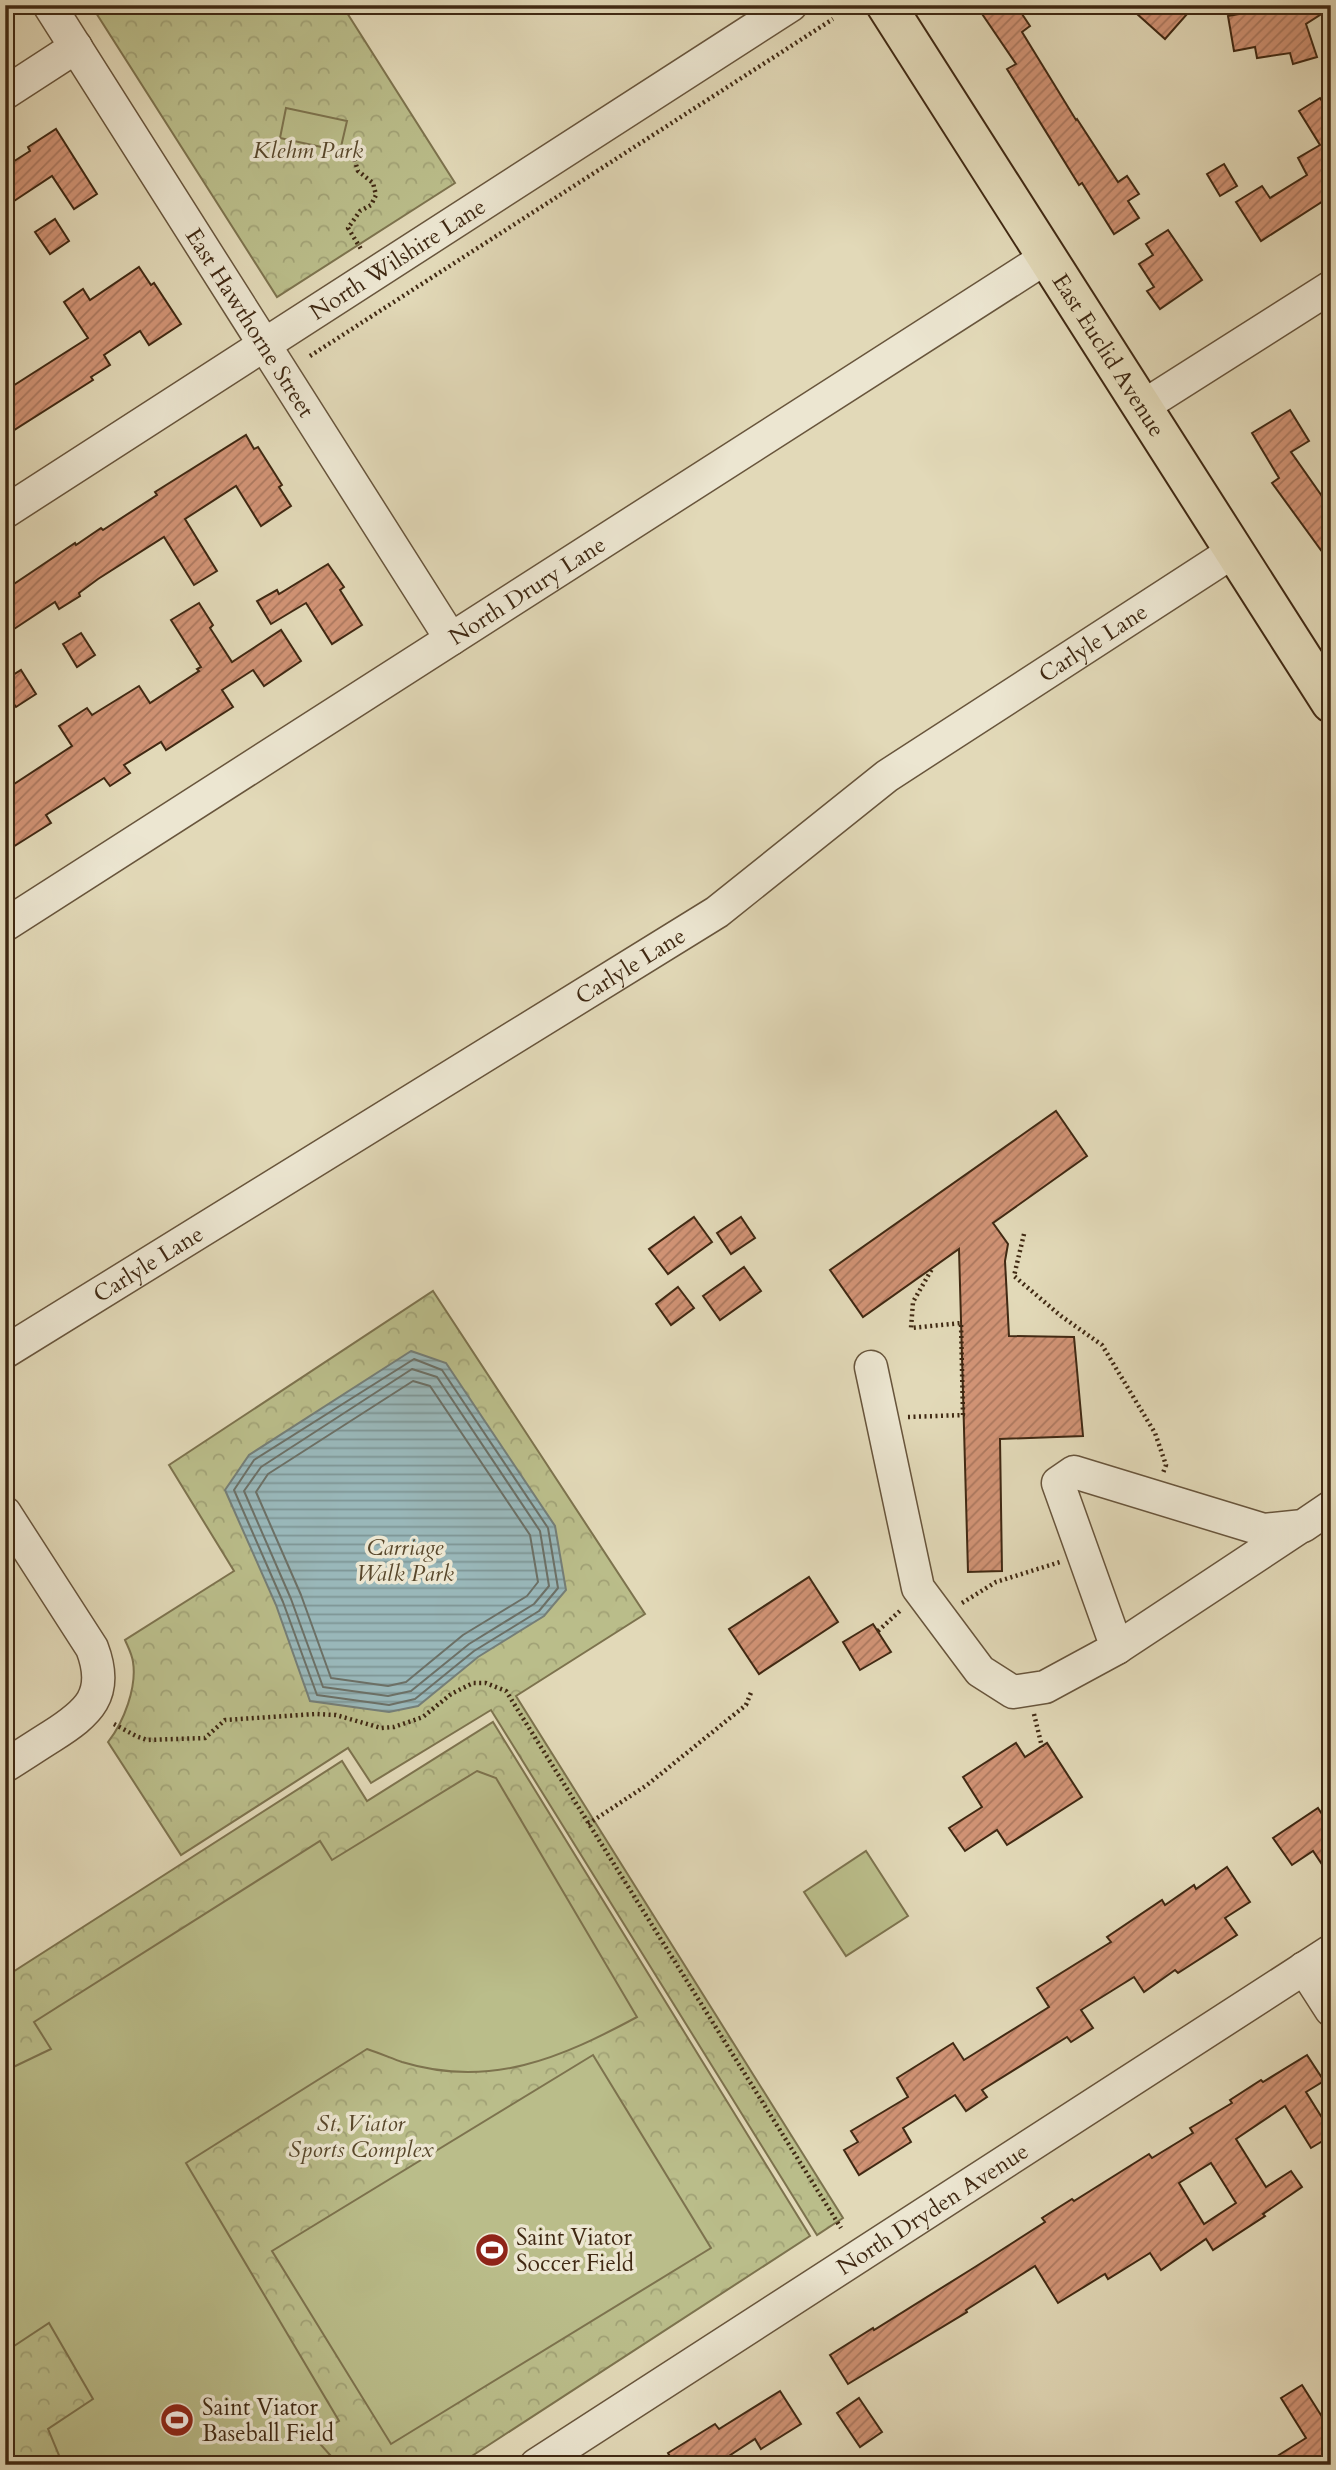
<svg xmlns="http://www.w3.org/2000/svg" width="1336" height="2470" font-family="Cardo,serif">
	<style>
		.park { fill: url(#park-crowns); stroke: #7d734e; stroke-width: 2 }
		.garden { fill: #babd8a; stroke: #7d734e; stroke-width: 2 }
		.water { fill: url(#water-rules); stroke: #757e77; stroke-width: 2 }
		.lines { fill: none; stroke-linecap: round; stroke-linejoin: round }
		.shore { stroke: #6c7066; stroke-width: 2 }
		.building { fill: url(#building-hatch); stroke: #402913; stroke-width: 2; fill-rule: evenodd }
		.minor-casing { stroke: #68553c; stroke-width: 35 }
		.major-casing { stroke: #402913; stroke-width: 42 }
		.path { stroke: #402913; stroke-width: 4.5; stroke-dasharray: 2 3.5; stroke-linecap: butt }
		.minor { stroke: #ece6d1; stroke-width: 32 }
		.major { stroke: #e2d9b8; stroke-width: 38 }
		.labels { text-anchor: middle; stroke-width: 7; stroke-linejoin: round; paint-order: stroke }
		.park-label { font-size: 23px; font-style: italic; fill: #58472b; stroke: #ece6d1 }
		.street-label { font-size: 23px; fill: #402913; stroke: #ece6d1 }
		.poi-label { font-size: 23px; fill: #402913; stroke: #ece6d1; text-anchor: start }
	</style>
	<defs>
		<pattern id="park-crowns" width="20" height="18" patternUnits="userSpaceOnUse" patternTransform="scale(1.75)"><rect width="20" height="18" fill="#babd8a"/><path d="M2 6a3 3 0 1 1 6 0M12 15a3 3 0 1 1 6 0" fill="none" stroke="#a1a276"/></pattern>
		<pattern id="water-rules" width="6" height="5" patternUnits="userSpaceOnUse" patternTransform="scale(1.75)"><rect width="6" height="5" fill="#99b7b9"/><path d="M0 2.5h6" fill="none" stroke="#7e9595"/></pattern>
		<pattern id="building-hatch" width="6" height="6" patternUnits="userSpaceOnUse" patternTransform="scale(1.75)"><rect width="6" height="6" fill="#d19375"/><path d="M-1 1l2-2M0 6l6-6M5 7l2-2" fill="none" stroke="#ab785f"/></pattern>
	</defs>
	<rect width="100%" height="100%" fill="#e2d9b8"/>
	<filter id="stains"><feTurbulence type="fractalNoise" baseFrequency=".00286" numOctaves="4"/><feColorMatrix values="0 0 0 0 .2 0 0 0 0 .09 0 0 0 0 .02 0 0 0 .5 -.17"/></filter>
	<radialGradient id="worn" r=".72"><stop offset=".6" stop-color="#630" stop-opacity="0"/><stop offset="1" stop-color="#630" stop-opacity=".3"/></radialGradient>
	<g class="park">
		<path d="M91 5H342L455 183 277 297Z"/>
		<path d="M433 1291 645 1614 516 1696 843 2218 817 2235 491 1710 371 1783 348 1748 181 1855 108 1742C124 1722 137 1687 133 1662 132 1654 128 1647 125 1640L234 1571 169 1465Z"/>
		<path d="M493 1722 810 2236 458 2465H20L5 2442V1977L342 1761 367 1801Z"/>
	</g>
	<g class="garden">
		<path d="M286 108 347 121 340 151 280 138Z"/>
		<path d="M477 1771 496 1778 637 2017C561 2058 490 2089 402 2062 391 2058 379 2053 367 2049L186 2163 339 2421 313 2436 339 2465H63L48 2429 93 2399 49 2323 5 2352V2071L51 2049 34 2022 320 1841 332 1860Z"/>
		<path d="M866 1851 908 1916 846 1956 804 1892Z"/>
		<path d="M593 2055 711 2248 391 2444 272 2251Z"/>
	</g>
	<path class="water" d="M411 1351 446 1363 555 1526 566 1590 544 1616 478 1657 418 1706 389 1712 310 1701 276 1605 225 1490 249 1455Z"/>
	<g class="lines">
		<g class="shore">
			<path d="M414 1359 442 1370 548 1528 558 1588 539 1611 474 1651 415 1699 389 1705 317 1695 283 1602 234 1490 254 1460Z"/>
			<path d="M412 1369 437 1377 540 1531 549 1586 534 1604 469 1644 411 1691 388 1696 323 1687 291 1599 244 1491 261 1467Z"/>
			<path d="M413 1381 430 1386 530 1535 538 1582 527 1596 463 1635 406 1682 388 1686 331 1678 301 1595 256 1492 268 1474Z"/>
		</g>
	</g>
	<g class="building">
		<path d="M976 5H1016L1030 26 1022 32 1076 120 1077 119 1118 182 1127 176 1139 194 1128 201 1139 218 1114 234 1082 183 1079 185 1007 69 1016 64Z"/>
		<path d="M1127 5H1195L1165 39Z"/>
		<path d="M1289 5H1331V8L1306 24 1317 57 1293 64 1290 53 1257 58 1255 47 1234 51 1228 16Z"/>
		<path d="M1320 98 1331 115V196L1261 241 1236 202 1262 186 1270 198 1307 175 1298 158 1320 145 1299 111Z"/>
		<path d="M56 129 97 194 74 209 52 176 5 207V167L30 151 28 147Z"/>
		<path d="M1224 164 1237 186 1220 196 1207 174Z"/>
		<path d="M55 219 69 241 50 254 35 232Z"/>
		<path d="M1168 230 1202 280 1160 309 1147 291 1154 287 1139 264 1153 255 1146 244Z"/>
		<path d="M139 267 151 285 154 283 181 324 149 345 140 331 104 355 110 365 91 377 93 380 11 432 5 422V391L88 338 64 302 83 289 90 300Z"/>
		<path d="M1290 410 1309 441 1291 452 1331 509V564L1272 483 1279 478 1252 433Z"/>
		<path d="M246 435 254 449 258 447 282 485 279 487 291 506 261 526 236 486 185 519 217 571 194 585 164 537 98 579 79 593 80 596 59 609 55 602 5 635V590L75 543 76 545 101 528 103 530 157 495 155 492Z"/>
		<path d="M328 564 344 587 340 590 362 625 332 644 306 603 271 624 257 601 277 590 279 594Z"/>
		<path d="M199 603 213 625 210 628 232 662 281 630 301 661 264 686 253 670 222 690 233 707 166 750 161 742 124 765 130 773 110 786 104 778 46 815 51 823 5 852V790L72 746 59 726 87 708 92 715 139 686 150 703 199 671 197 669 201 667 171 620Z"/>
		<path d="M81 633 95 655 77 667 63 644Z"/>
		<path d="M21 670 36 694 16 707 5 691V680Z"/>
		<path d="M1056 1111 1087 1156 993 1223 1008 1244 1005 1261 1009 1336 1074 1337 1083 1436 1000 1439 1002 1571 968 1572 959 1249 863 1317 830 1270Z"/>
		<path d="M694 1217 712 1242 668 1274 649 1249Z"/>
		<path d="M741 1217 755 1238 731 1254 717 1233Z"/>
		<path d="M744 1267 761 1291 720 1320 703 1296Z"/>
		<path d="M678 1287 694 1308 671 1325 656 1304Z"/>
		<path d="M809 1577 838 1622 759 1674 729 1629Z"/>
		<path d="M873 1624 891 1652 860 1670 843 1642Z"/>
		<path d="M1016 1743 1025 1757 1047 1743 1082 1797 1007 1845 997 1830 965 1851 949 1828 982 1807 963 1777Z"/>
		<path d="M1318 1808 1331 1828V1878L1313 1851 1292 1865 1273 1838Z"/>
		<path d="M1227 1867 1250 1902 1225 1918 1237 1935 1178 1973 1175 1970 1144 1992 1134 1977 1081 2010 1093 2028 1071 2042 1067 2037 982 2090 987 2097 966 2111 955 2095 903 2128 911 2142 859 2175 844 2150 858 2142 851 2131 908 2097 897 2078 953 2043 964 2060 1049 2007 1037 1988 1111 1942 1107 1937 1162 1900 1165 1905 1194 1885 1196 1889Z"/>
		<path d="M1307 2055 1324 2081 1306 2092 1331 2132V2136L1311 2148 1285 2106 1236 2139 1266 2187 1291 2171 1302 2187 1263 2214 1265 2216 1213 2250 1206 2239 1161 2270 1150 2253 1108 2279 1105 2274 1058 2303 1035 2266 966 2310 967 2312 848 2384 830 2355 873 2328 874 2330 975 2267 1045 2222 1042 2218 1072 2199 1074 2201 1149 2154 1152 2158 1193 2133 1190 2128 1232 2103 1230 2100 1261 2080 1263 2082ZM1211 2163 1236 2203 1204 2224 1179 2183Z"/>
		<path d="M1302 2385 1331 2431V2465H1263L1306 2438 1281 2398Z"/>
		<path d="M780 2391 801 2424 761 2449 755 2439 715 2465H675L668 2453 715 2424 719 2429Z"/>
		<path d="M859 2398 882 2432 860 2447 837 2413Z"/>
	</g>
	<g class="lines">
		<g class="minor-casing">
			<g id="minor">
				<path id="s1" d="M49 5 451 639"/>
				<path d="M5 93 76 47"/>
				<path d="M1142 407 1331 287"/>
				<path id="s2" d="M5 512 791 5"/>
				<path id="s3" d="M5 925 1047 257"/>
				<path id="s4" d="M5 1352 717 912 887 776 1234 551"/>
				<path d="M871 1367 918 1588 980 1671 1013 1692 1045 1687 1117 1648 1058 1483 1074 1472 1264 1530 1303 1526 1331 1507"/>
				<path d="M5 1513 92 1648C110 1695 88 1713 52 1736 36 1746 21 1756 5 1766"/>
				<path d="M1117 1648 1297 1529"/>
				<path d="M1304 1968 1331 2010"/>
				<path id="s5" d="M536 2465 1331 1951"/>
			</g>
		</g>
		<g class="major-casing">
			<g id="major">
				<path id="s6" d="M886 5 1331 703"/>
			</g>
		</g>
		<g class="path">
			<path d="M343 149 353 155 358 171 373 183 376 195 371 205 360 211 348 228 361 249"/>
			<path d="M310 356 833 19"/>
			<path d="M1024 1234 1014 1276 1061 1316 1102 1345 1155 1433 1166 1465 1163 1473"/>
			<path d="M908 1417 963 1415 961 1323 911 1328 913 1302 933 1267"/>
			<path d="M962 1603 996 1582 1060 1562"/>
			<path d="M878 1631 902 1609"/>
			<path d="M1034 1714 1042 1747"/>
			<path d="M114 1724 136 1736 147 1740 205 1738 225 1720 316 1714 336 1715 381 1728 394 1727 423 1717 451 1694 473 1683H486L506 1691 841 2228"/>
			<path d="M588 1824 647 1785 746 1705 752 1690"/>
		</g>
		<use href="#minor" class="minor"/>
		<use href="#major" class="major"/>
	</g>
	<defs>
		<g id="stadium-disc" transform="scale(1.75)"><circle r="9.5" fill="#8f2418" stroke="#ece6d1"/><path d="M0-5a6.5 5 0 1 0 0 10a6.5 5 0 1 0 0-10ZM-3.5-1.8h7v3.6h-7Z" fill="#fff"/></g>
	</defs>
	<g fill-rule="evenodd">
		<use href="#stadium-disc" x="492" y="2250"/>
		<use href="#stadium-disc" x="177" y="2420"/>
	</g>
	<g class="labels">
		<g class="park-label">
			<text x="308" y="158">Klehm Park</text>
			<text x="405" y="1555">Carriage<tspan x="405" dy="26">Walk Park</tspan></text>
			<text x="361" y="2131">St. Viator<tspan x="361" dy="26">Sports Complex</tspan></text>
		</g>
		<g class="street-label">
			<text dy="8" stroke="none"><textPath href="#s2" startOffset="467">North Wilshire Lane</textPath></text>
			<text dy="8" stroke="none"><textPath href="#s1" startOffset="376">East Hawthorne Street</textPath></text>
			<text dy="8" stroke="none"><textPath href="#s6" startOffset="415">East Euclid Avenue</textPath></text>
			<text dy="8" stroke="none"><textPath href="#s3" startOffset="620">North Drury Lane</textPath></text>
			<text dy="8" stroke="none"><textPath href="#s4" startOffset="1300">Carlyle Lane</textPath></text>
			<text dy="8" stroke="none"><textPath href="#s4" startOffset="735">Carlyle Lane</textPath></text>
			<text dy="8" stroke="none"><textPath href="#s4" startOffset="168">Carlyle Lane</textPath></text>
			<text dy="8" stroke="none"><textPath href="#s5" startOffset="472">North Dryden Avenue</textPath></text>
		</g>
		<g class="poi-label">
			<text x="516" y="2245">Saint Viator<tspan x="516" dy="26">Soccer Field</tspan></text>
			<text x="202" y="2415">Saint Viator<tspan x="202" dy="26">Baseball Field</tspan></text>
		</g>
	</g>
	<rect width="1336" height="2470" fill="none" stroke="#e2d9b8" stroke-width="28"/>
	<rect x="7" y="7" width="1322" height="2456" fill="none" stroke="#402913" stroke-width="3.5"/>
	<rect x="14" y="14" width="1308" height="2442" fill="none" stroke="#402913" stroke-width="2"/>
	<rect width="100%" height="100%" filter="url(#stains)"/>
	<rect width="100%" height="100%" fill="url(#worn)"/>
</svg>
